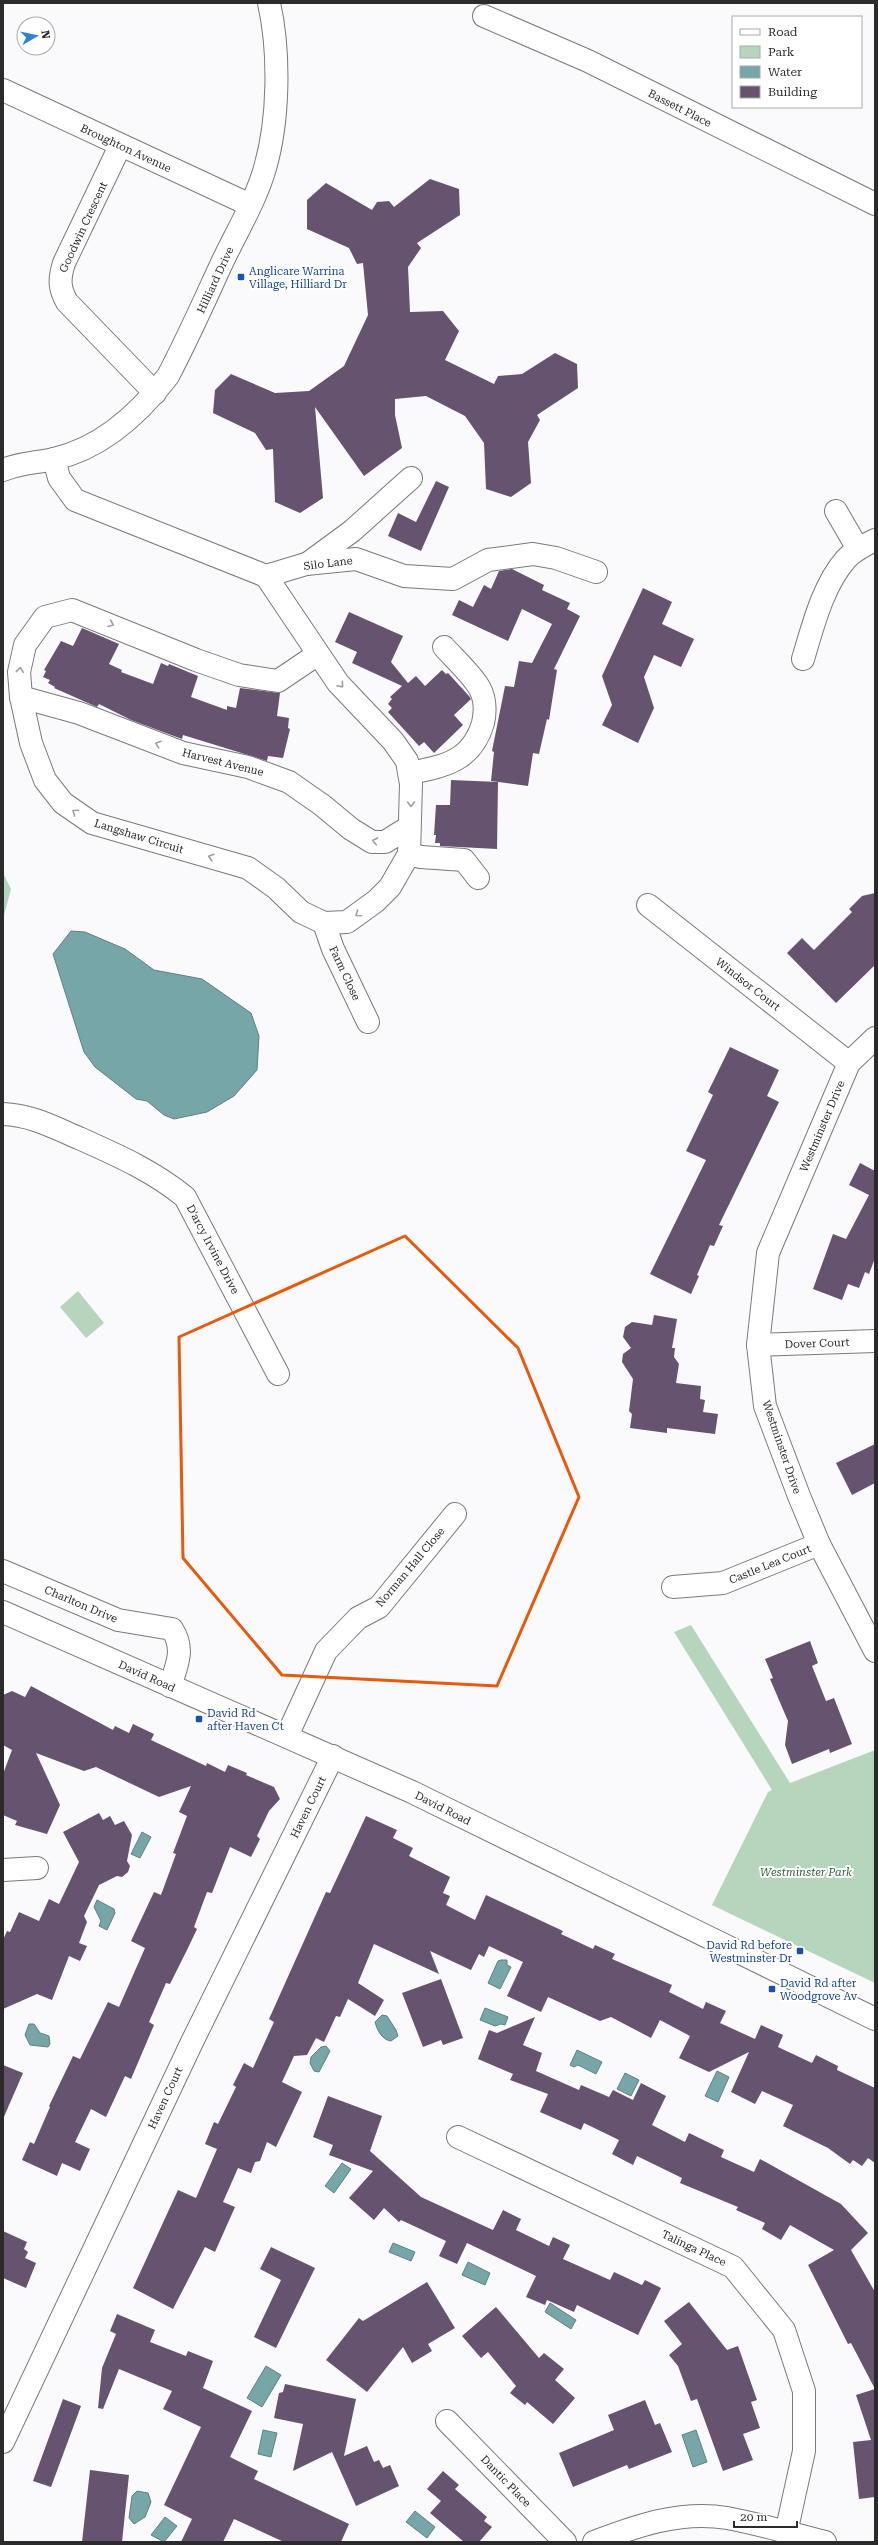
<svg xmlns="http://www.w3.org/2000/svg" width="878" height="2545" font-family="'Roboto Serif',serif">
	<style>
		.green { fill: #b6d5bd }
		.water { fill: #76a6a7; stroke: #608182 }
		.building { fill: #655370 }
		.lines { fill: none; stroke-linecap: round; stroke-linejoin: round }
		.minor-casing { stroke: #7a7a7c; stroke-width: 24 }
		.minor { stroke: #fff; stroke-width: 22 }
		.oneway { stroke: #a0a0a0 }
		.marked { fill: none; stroke: #e8590c; stroke-width: 3; stroke-linejoin: round }
		.transit-dot { fill: #1a4fb4; stroke: #fff; stroke-width: 1.5 }
		.labels { text-anchor: middle; stroke-width: 4; stroke-linejoin: round; paint-order: stroke }
		.street-label { font-size: 11px; fill: #2b2b2b; stroke: #fff }
		.transit-label { font-size: 11px; fill: #164399; stroke: #fff; text-anchor: start }
		.park-label { font-size: 11px; font-style: italic; fill: #306441; stroke: #fff }
	</style>
	<rect width="100%" height="100%" fill="#fafafc"/>
	<g class="green">
		<path d="M3 873 11 889 3 919Z"/>
		<path d="M78 1291 104 1323 86 1338 60 1307Z"/>
		<path d="M691 1625 790 1783 875 1750V1983L712 1905 768 1792 772 1790 674 1632Z"/>
	</g>
	<g class="water">
		<path d="M71 931 85 932 125 949 154 970 202 979 251 1013 259 1036 257 1070 234 1096 207 1112 174 1119 164 1115 147 1101 136 1099 95 1067 84 1052 53 954Z"/>
		<path d="M142 1832 151 1837 140 1858 131 1854Z"/>
		<path d="M97 1900 114 1909 115 1913 107 1930 99 1926 101 1921 94 1907Z"/>
		<path d="M501 1960H507V1965L511 1967 500 1989 488 1983 498 1961Z"/>
		<path d="M485 2008 508 2017 505 2025 501 2024 495 2026 480 2020Z"/>
		<path d="M382 2015 387 2016 396 2030 398 2036 391 2041C382 2040 377 2030 375 2022Z"/>
		<path d="M29 2024H34L40 2033 49 2036 50 2044 48 2047 30 2045 25 2035Z"/>
		<path d="M326 2046 330 2051 319 2072 314 2071 310 2063 311 2057 321 2047Z"/>
		<path d="M577 2050 602 2062 596 2074 578 2065 574 2067 570 2065Z"/>
		<path d="M717 2071 729 2077 718 2102 705 2096Z"/>
		<path d="M625 2073 639 2080 631 2096 617 2089Z"/>
		<path d="M342 2163 351 2169 334 2193 325 2186Z"/>
		<path d="M393 2243 415 2252 411 2261 389 2252Z"/>
		<path d="M468 2262 490 2273 485 2285 462 2275Z"/>
		<path d="M550 2303 576 2320 571 2329 545 2312Z"/>
		<path d="M266 2366 281 2375 262 2407 247 2398Z"/>
		<path d="M263 2430 277 2433 271 2457 258 2454Z"/>
		<path d="M696 2430 707 2462 693 2467 682 2435Z"/>
		<path d="M137 2491 148 2493 151 2502 145 2517 134 2524 129 2518 132 2496Z"/>
		<path d="M415 2511 435 2527 427 2538 406 2522Z"/>
		<path d="M165 2517 177 2526 164 2542 151 2535Z"/>
	</g>
	<g class="building">
		<path d="M430 179 459 189 460 215 417 243 421 248 408 267 410 312 443 311 459 331 445 360 494 384 498 376 522 374 555 353 577 364 578 388 537 415 540 420 528 442 531 483 511 497 486 489 484 443 465 416 426 396 395 399V415L402 448 364 476 315 407 323 498 300 513 275 502 273 449 266 450 255 433 213 413 215 390 231 374 275 393 309 391 344 366 368 315 363 263 357 264 349 248 307 229V200L326 183 372 210 377 202 389 201 394 207Z"/>
		<path d="M436 481 449 487 421 551 388 536 398 513 416 522Z"/>
		<path d="M512 569 544 585 542 590 570 603 567 609 580 616 554 669 557 670 549 720 547 719 539 754 533 753 528 786 491 781 494 752 492 751 505 686 514 687 519 661 532 663 552 624 522 609 508 641 452 615 459 600 473 607 484 585 491 589 499 571Z"/>
		<path d="M643 588 672 602 662 624 694 639 681 667 654 655 644 677 654 708 638 743 602 725 612 705 602 676Z"/>
		<path d="M349 612 403 636 391 662 408 683 416 676 425 686 442 670 446 674 448 673 469 696 471 699 454 715 463 725 434 753 424 742 419 746 388 712 392 708 388 704 392 699 390 697 402 686 352 663 357 652 335 642Z"/>
		<path d="M82 628 119 644 109 664 122 670 121 672 153 684 161 663 168 666 169 664 198 676 191 697 227 710V706L236 708 240 688 280 693 277 716 289 718 288 728 290 729 283 758 268 756 267 761 183 735 182 739 131 720 99 704 97 707 54 688 55 687 48 683 50 680 43 677 46 671 44 670 61 641 73 646Z"/>
		<path d="M451 780 498 782 497 849 440 846V843H435L436 835H434L436 805H450Z"/>
		<path d="M875 893V965L836 1003 787 953 802 938 814 950 852 912 849 909 862 896Z"/>
		<path d="M730 1047 779 1070 767 1096 779 1102 719 1225 723 1226 714 1246 710 1245 697 1275 699 1276 691 1294 650 1274 706 1160 686 1151 713 1095 708 1092Z"/>
		<path d="M860 1163 875 1171V1258L869 1274 865 1272 859 1288 848 1284 842 1300 813 1289 833 1234 846 1239 869 1195 849 1185Z"/>
		<path d="M654 1315 677 1319 672 1348H675L674 1357 679 1364 676 1383 701 1386 700 1399 705 1400 703 1412 718 1414 715 1434 667 1428V1433L630 1428 632 1414 629 1411 633 1379 622 1362 623 1354 631 1348 623 1337 625 1327 632 1322 652 1325Z"/>
		<path d="M875 1444V1483L852 1495 836 1463Z"/>
		<path d="M810 1641 818 1663 812 1666 826 1701 834 1698 852 1744 830 1753 829 1749 792 1764 785 1745 788 1721 770 1679 773 1678 765 1659Z"/>
		<path d="M31 1686 113 1730 115 1726 129 1733 133 1724 154 1734 151 1740 206 1766 207 1763 225 1772 228 1765 247 1773 246 1775 274 1787 280 1799 269 1811 257 1836 260 1839 251 1857 230 1847 212 1893 207 1892 194 1927 197 1929 187 1950 170 1984 166 1983 149 2022 154 2025 131 2079 125 2076 106 2117 91 2109 75 2142 90 2149 80 2171 62 2163 57 2176 22 2160 30 2142 34 2144 50 2107 49 2106 73 2056 80 2059 108 2002 119 2007 145 1948 131 1941 154 1892 161 1895 176 1854 173 1853 187 1816 179 1812 191 1786 159 1797 96 1767 84 1771 36 1753 60 1805 47 1834 15 1825 17 1821 3 1815V1774L12 1750 3 1745V1695L12 1691 25 1697Z"/>
		<path d="M99 1813 103 1820 110 1816 115 1825 124 1821 132 1835 127 1861 130 1866 128 1872 122 1877 117 1876 99 1885 84 1916 87 1922 79 1943 87 1946 80 1961 69 1956 52 2000 37 1994 3 2009V1940L7 1931 10 1932 19 1912 39 1921 49 1899 59 1904 79 1862 63 1832Z"/>
		<path d="M366 1816 397 1830 393 1838 413 1848 409 1856 450 1877 443 1893 450 1896 446 1905 475 1920 486 1895 563 1931 561 1934 593 1949 595 1945 615 1954 612 1959 672 1985 669 1992 703 2009 706 2002 726 2011 720 2023 755 2039 761 2025 783 2035 778 2047 812 2063 816 2055 838 2066 837 2070 875 2088V2163L868 2158 862 2166 853 2160 850 2164 828 2148 783 2126 793 2105 762 2091 755 2104 731 2092 749 2052 709 2072 679 2058 690 2036 660 2020 651 2038 611 2017 600 2021 548 1997 541 2012 507 1996 523 1962 489 1946 484 1957 479 1954 471 1970 430 1951 439 1974 374 1944 358 1983 384 2000 375 2016 348 1999 340 2017 336 2016 324 2042 316 2038 307 2055 294 2056 282 2082 302 2092 276 2147 267 2142 260 2161 255 2162 251 2173 238 2168 223 2202 235 2207 215 2252 205 2247 173 2309 133 2288 178 2190 196 2198 217 2149 205 2144 214 2122 218 2124 236 2087 233 2085 244 2063 253 2068 274 2022 269 2019 326 1892 330 1893Z"/>
		<path d="M441 1979 463 2038 443 2045 441 2040 423 2047 402 1993Z"/>
		<path d="M535 2017 523 2045 542 2053 536 2071 579 2090 581 2085 609 2097 613 2090 633 2100 641 2083 666 2096 652 2125 685 2142 689 2133 724 2150 721 2157 754 2172 760 2159 841 2204 868 2233 851 2250 875 2292V2389L851 2343 848 2344 808 2265 834 2250 790 2225 781 2240 762 2229 765 2223 736 2210 738 2207 680 2183 682 2178 637 2156 633 2165 612 2154 619 2140 584 2123 581 2130 540 2112 548 2094 510 2080 513 2074 478 2059 489 2030 497 2033Z"/>
		<path d="M3 2065 23 2073 3 2119Z"/>
		<path d="M328 2096 382 2116 370 2151 421 2197 493 2230 503 2210 521 2219 516 2230 549 2246 553 2237 570 2245 563 2259 610 2280 614 2272 642 2285 645 2280 661 2288 638 2335 577 2305 574 2312 547 2300 545 2305 526 2297 536 2276 467 2243 457 2264 439 2256 446 2241 401 2220 399 2222 384 2208 374 2220 349 2198 373 2171 329 2155 333 2145 313 2137Z"/>
		<path d="M3 2231 27 2242 24 2249 28 2252 25 2258 36 2263 26 2288 3 2278Z"/>
		<path d="M271 2247 315 2268 276 2348 254 2337 281 2280 260 2269Z"/>
		<path d="M427 2282 455 2328 428 2344 432 2351 412 2363 403 2347 367 2392 326 2360 359 2318 363 2321Z"/>
		<path d="M689 2302 727 2350 738 2346 757 2400 751 2402 760 2428 743 2434 753 2460 723 2471 697 2399 691 2401 678 2366 669 2355 682 2344 664 2321Z"/>
		<path d="M496 2307 539 2358 544 2353 564 2369 555 2380 575 2398 553 2424 527 2402 525 2405 510 2393 516 2386 488 2352 481 2358 462 2336Z"/>
		<path d="M117 2314 155 2330 150 2342 186 2356 188 2351 213 2361 203 2388 252 2411 230 2457 258 2471 254 2479 349 2524 341 2542H284L234 2519 223 2542H181L192 2519 164 2505 201 2427 163 2409 172 2391 119 2369 103 2409 98 2408 102 2368 116 2334 110 2331Z"/>
		<path d="M285 2384 356 2399 344 2456 367 2446 374 2462 379 2460 383 2468 390 2465 399 2486 356 2506 332 2452 293 2471 303 2424 274 2418 279 2393 283 2392Z"/>
		<path d="M875 2389V2497L859 2499 853 2442 871 2440 856 2395Z"/>
		<path d="M63 2399 81 2406 51 2487 33 2481Z"/>
		<path d="M645 2400 655 2425 660 2423 672 2452 629 2469 627 2465 573 2487 559 2453 614 2430 608 2415Z"/>
		<path d="M90 2470 129 2475 122 2542H82Z"/>
		<path d="M443 2471 459 2485 455 2489 487 2517 484 2521 492 2527 479 2542H464L430 2513 441 2501 427 2489Z"/>
	</g>
	<g class="lines">
		<g class="minor-casing">
			<g id="minor">
				<path d="M484 16 588 61 875 204"/>
				<path d="M3 90 250 205"/>
				<path d="M120 146 64 263C59 279 59 288 67 302L155 393"/>
				<path d="M54 459 59 478 75 500 266 576 338 683 393 741 407 761 411 784 409 854 390 887 376 901 347 922 324 923 301 912 276 888 248 868 92 823 63 803 45 780 31 743 21 697 19 672 25 645 45 617 72 610 196 660 239 675 278 681 318 654"/>
				<path d="M3 470C20 463 36 463 54 459 102 448 139 414 168 376 187 340 203 304 220 267 235 234 255 203 265 168 279 120 280 52 269 3"/>
				<path d="M836 511 858 549"/>
				<path d="M307 564 352 531 411 478"/>
				<path d="M266 576 306 564 356 559 404 576 453 579 488 560 533 554 556 558 596 572"/>
				<path d="M803 659C813 626 823 585 846 559 854 550 865 545 875 540"/>
				<path d="M21 697 79 713 183 753 248 767 289 782 322 805 351 829 372 842H385L409 827"/>
				<path d="M410 773C445 766 472 761 483 723 486 710 485 695 477 684 468 671 455 659 444 647"/>
				<path d="M409 854 421 857 464 860 478 878"/>
				<path d="M648 905 849 1063"/>
				<path d="M324 923 333 949 368 1022"/>
				<path d="M875 1038 849 1063 768 1253 758 1345 765 1406 799 1496 819 1544 875 1651"/>
				<path d="M3 1114C32 1115 55 1128 81 1139 119 1156 153 1171 185 1197L278 1374"/>
				<path d="M758 1345 875 1341"/>
				<path d="M3 1571 118 1620 172 1629C185 1649 177 1665 170 1686"/>
				<path d="M673 1587 723 1583 819 1544"/>
				<path d="M3 1612 412 1792 875 2019"/>
				<path d="M287 1736 326 1651 358 1618 379 1607 455 1514"/>
				<path d="M3 1870 37 1868"/>
				<path d="M458 2137 733 2267 784 2330 804 2391V2451L786 2533"/>
				<path d="M447 2421 565 2542"/>
				<path d="M3 2442 192 2042 333 1756"/>
				<path d="M594 2542C636 2526 681 2510 727 2518 760 2524 792 2534 825 2542"/>
			</g>
		</g>
		<use href="#minor" class="minor"/>
	</g>
	<defs><path id="oneway-chevron" d="M-2-3.5L2.5 0L-2 3.5" fill="none" stroke-width="1.6" stroke-linecap="round" stroke-linejoin="round"/></defs>
	<g class="oneway">
		<use href="#oneway-chevron" transform="translate(111 624) rotate(22)"/>
		<use href="#oneway-chevron" transform="translate(20 670) rotate(-84)"/>
		<use href="#oneway-chevron" transform="translate(341 685) rotate(49)"/>
		<use href="#oneway-chevron" transform="translate(158 744) rotate(-161)"/>
		<use href="#oneway-chevron" transform="translate(411 804) rotate(90)"/>
		<use href="#oneway-chevron" transform="translate(75 812) rotate(-145)"/>
		<use href="#oneway-chevron" transform="translate(375 841) rotate(-169)"/>
		<use href="#oneway-chevron" transform="translate(211 857) rotate(-164)"/>
		<use href="#oneway-chevron" transform="translate(358 914) rotate(145)"/>
	</g>
	<path class="marked" d="M405 1236 518 1348 579 1497 497 1686 282 1675 183 1558 179 1337Z"/>
	<g class="transit-dot">
		<rect x="237" y="273" width="8" height="8" rx="2"/>
		<rect x="195" y="1715" width="8" height="8" rx="2"/>
		<rect x="796" y="1947" width="8" height="8" rx="2"/>
		<rect x="768" y="1985" width="8" height="8" rx="2"/>
	</g>
	<g class="labels">
		<g class="street-label">
			<text transform="translate(680 108) rotate(27)" y="4">Bassett Place</text>
			<text transform="translate(126 148) rotate(25)" y="4">Broughton Avenue</text>
			<text transform="translate(83 227) rotate(-65)" y="4">Goodwin Crescent</text>
			<text transform="translate(215 280) rotate(-65)" y="4">Hilliard Drive</text>
			<text transform="translate(328 563) rotate(-7)" y="4">Silo Lane</text>
			<text transform="translate(223 762) rotate(14)" y="4">Harvest Avenue</text>
			<text transform="translate(139 836) rotate(17)" y="4">Langshaw Circuit</text>
			<text transform="translate(345 973) rotate(65)" y="4">Farm Close</text>
			<text transform="translate(748 984) rotate(38)" y="4">Windsor Court</text>
			<text transform="translate(822 1126) rotate(-67)" y="4">Westminster Drive</text>
			<text transform="translate(213 1249) rotate(62)" y="4">D'arcy Irvine Drive</text>
			<text transform="translate(817 1343) rotate(-2)" y="4">Dover Court</text>
			<text transform="translate(782 1447) rotate(71)" y="4">Westminster Drive</text>
			<text transform="translate(770 1564) rotate(-22)" y="4">Castle Lea Court</text>
			<text transform="translate(410 1567) rotate(-50)" y="4">Norman Hall Close</text>
			<text transform="translate(81 1604) rotate(23)" y="4">Charlton Drive</text>
			<text transform="translate(147 1676) rotate(24)" y="4">David Road</text>
			<text transform="translate(308 1807) rotate(-64)" y="4">Haven Court</text>
			<text transform="translate(443 1808) rotate(27)" y="4">David Road</text>
			<text transform="translate(165 2098) rotate(-65)" y="4">Haven Court</text>
			<text transform="translate(694 2248) rotate(25)" y="4">Talinga Place</text>
			<text transform="translate(506 2481) rotate(46)" y="4">Dantic Place</text>
		</g>
		<g class="transit-label">
			<text x="249" y="275">Anglicare Warrina<tspan x="249" dy="13">Village, Hilliard Dr</tspan></text>
			<text x="207" y="1717">David Rd<tspan x="207" dy="13">after Haven Ct</tspan></text>
			<text x="792" y="1949" text-anchor="end">David Rd before<tspan x="792" dy="13">Westminster Dr</tspan></text>
			<text x="780" y="1987">David Rd after<tspan x="780" dy="13">Woodgrove Av</tspan></text>
		</g>
		<g class="park-label">
			<text x="806" y="1876">Westminster Park</text>
		</g>
	</g>
	<rect width="878" height="2545" fill="none" stroke="#2b2b2b" stroke-width="8"/>
	<rect x="732" y="16" width="130" height="92" fill="#ffffff" stroke="#aaaaaa"/>
	<rect x="740" y="29" width="20" height="6" fill="#ffffff" stroke="#aaaaaa"/>
	<text x="768" y="36" font-size="12" fill="#2b2b2b">Road</text>
	<rect x="740" y="46" width="20" height="12" fill="#b6d5bd" stroke="#aaaaaa"/>
	<text x="768" y="56" font-size="12" fill="#2b2b2b">Park</text>
	<rect x="740" y="66" width="20" height="12" fill="#76a6a7" stroke="#aaaaaa"/>
	<text x="768" y="76" font-size="12" fill="#2b2b2b">Water</text>
	<rect x="740" y="86" width="20" height="12" fill="#655370" stroke="#aaaaaa"/>
	<text x="768" y="96" font-size="12" fill="#2b2b2b">Building</text>
	<g transform="translate(36 36) rotate(81)"><circle r="19" fill="#ffffff" stroke="#aaaaaa"/>
	<path d="M0-3L7 15L0 10L-7 15Z" fill="#2e83d2"/>
	<text y="-6" font-size="11" font-weight="bold" text-anchor="middle" fill="#2b2b2b">N</text>
	</g>
	<path d="M734 2521v6h63v-6" fill="none" stroke="#2b2b2b" stroke-width="2"/>
	<text x="740" y="2521" font-size="12" fill="#2b2b2b" stroke="#ffffff" stroke-width="3" paint-order="stroke">20 m</text>
</svg>
